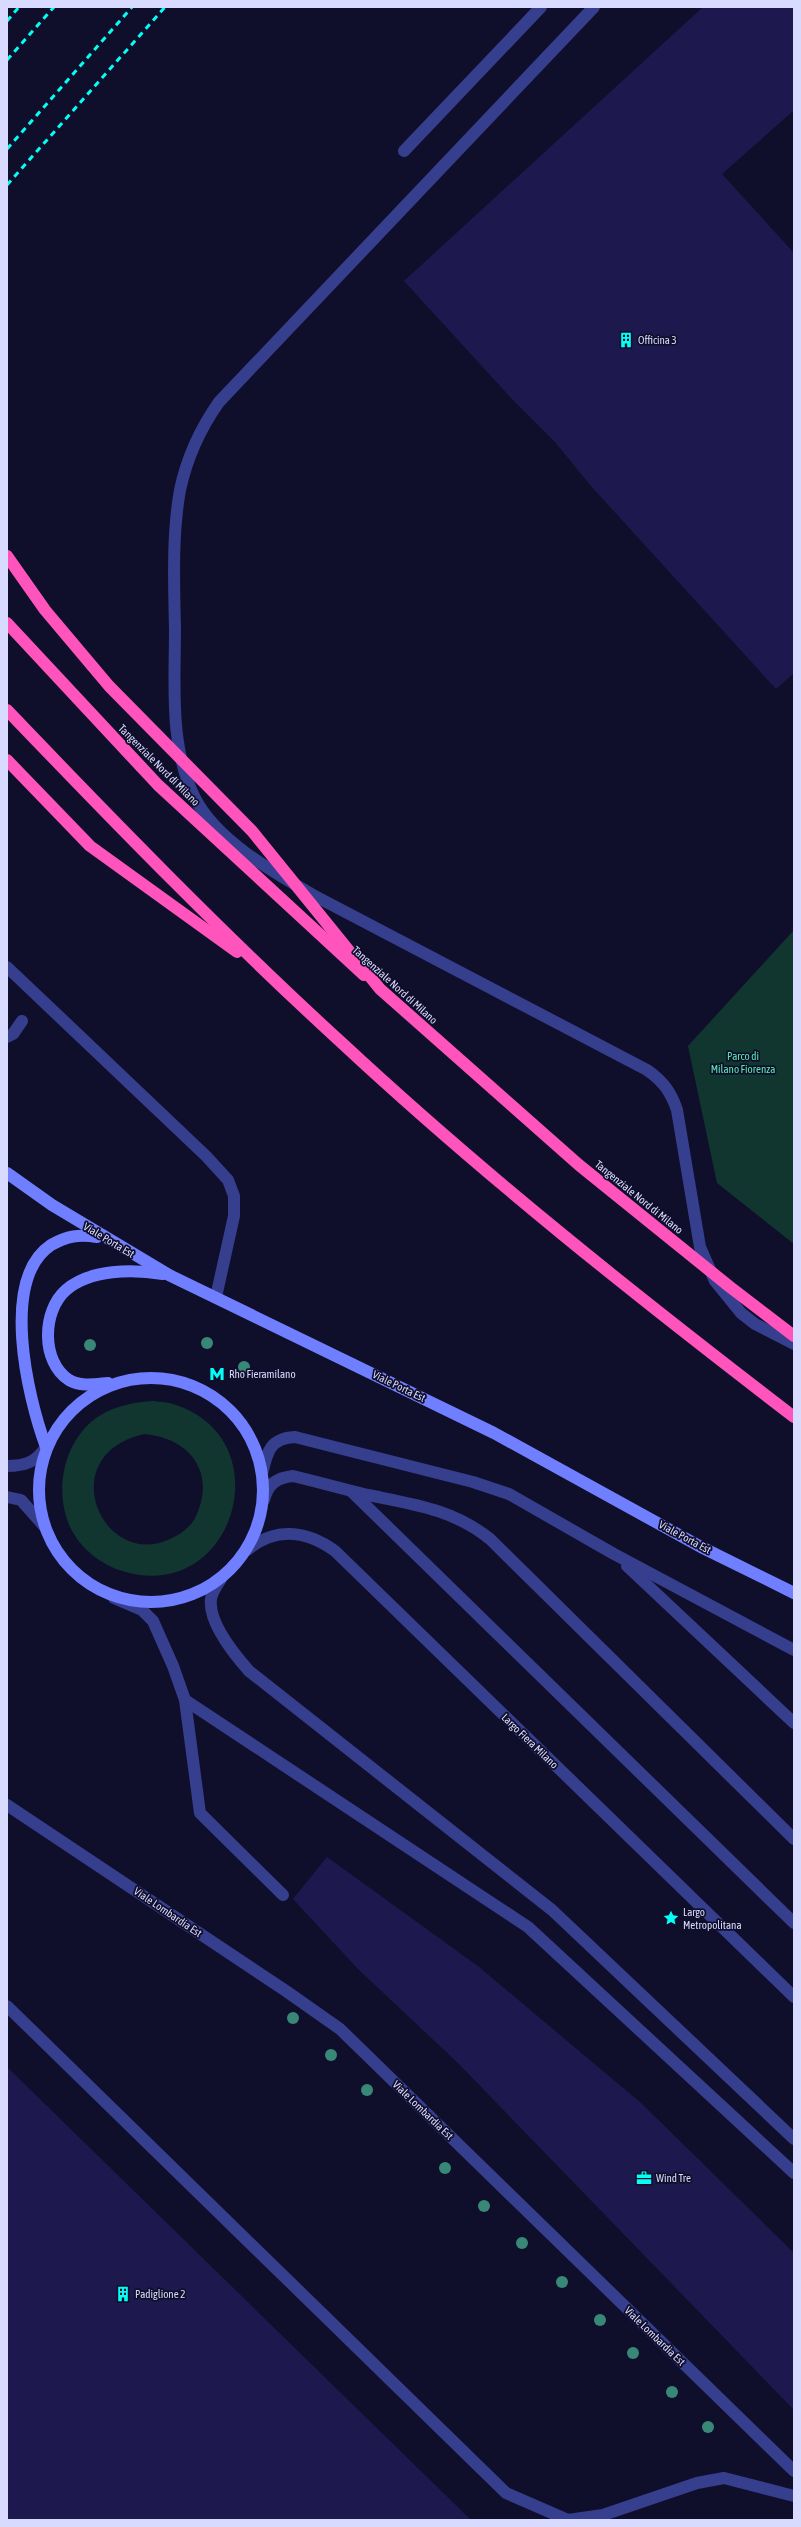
<svg xmlns="http://www.w3.org/2000/svg" width="801" height="2527" font-family="'Asap Condensed',sans-serif">
	<style>
		.green { fill: #113630; fill-rule: evenodd }
		.building { fill: #1d194e }
		.lines { fill: none; stroke-linecap: round; stroke-linejoin: round }
		.lane { stroke: #363e8e; stroke-width: 12 }
		.secondary { stroke: #707fff; stroke-width: 12 }
		.highway { stroke: #ff54bc; stroke-width: 12 }
		.rail { stroke: #05fff7; stroke-width: 3; stroke-dasharray: 6 5; stroke-linecap: butt }
		.highway-bridge { stroke: #ff54bc; stroke-width: 12 }
		.tree { fill: #398776 }
		.labels { text-anchor: middle; stroke-width: 3.5; stroke-linejoin: round; paint-order: stroke }
		.poi-label { font-size: 11px; fill: #d9daff; stroke: #100f2b; text-anchor: start }
		.street-label { font-size: 11px; fill: #d9daff; stroke: #100f2b }
		.park-label { font-size: 11px; fill: #5ae9b3; stroke: #100f2b }
	</style>
	<rect width="100%" height="100%" fill="#100f2b"/>
	<g class="green">
		<path d="M794 930V1244L717 1183 688 1046Z"/>
		<path d="M153 1401C160 1402 169 1402 176 1405 284 1441 232 1609 119 1570 96 1562 74 1542 67 1519 54 1481 68 1431 106 1412 121 1405 136 1402 153 1401ZM144 1434C191 1438 217 1474 195 1518 190 1528 179 1535 170 1539 102 1571 52 1455 144 1434Z"/>
	</g>
	<g class="building">
		<path d="M703 7H794V110L722 174 794 253V673L776 689 591 486 555 442 512 399 404 281Z"/>
		<path d="M327 1857 479 1967 641 2103 794 2253V2410L458 2063 358 1969 293 1899Z"/>
		<path d="M7 2067 471 2520H7Z"/>
	</g>
	<g class="lines">
		<g class="lane">
			<path d="M594 7 219 402C200 429 187 457 180 490 172 535 174 583 175 629 175 685 169 747 195 798 216 840 273 872 313 895L647 1070C663 1081 671 1092 677 1110L700 1247 715 1281 741 1313 755 1324 794 1344"/>
			<path d="M404 151 541 7"/>
			<path d="M7 967 206 1156 228 1180 234 1196V1216L216 1297"/>
			<path d="M7 1037 13 1034 22 1021"/>
			<path d="M7 1466C25 1466 36 1462 46 1447"/>
			<path d="M262 1474C267 1452 270 1438 295 1437L473 1482 509 1494 614 1554 794 1650"/>
			<path d="M351 1491 794 1923"/>
			<path d="M7 1497 21 1500 44 1526"/>
			<path d="M264 1500C268 1484 276 1478 293 1476 318 1482 343 1489 368 1495 412 1504 453 1509 490 1539L794 1839"/>
			<path d="M247 1550C275 1527 306 1530 335 1551L794 1997"/>
			<path d="M627 1566 794 1723"/>
			<path d="M221 1579C217 1585 212 1592 211 1599 208 1622 234 1654 249 1671L552 1910 794 2139"/>
			<path d="M114 1598 142 1610 153 1621 173 1666 185 1700 200 1813 283 1895"/>
			<path d="M185 1700 528 1927 794 2173"/>
			<path d="M7 1805 286 1991 340 2029 794 2471"/>
			<path d="M7 2006 506 2493 568 2520 603 2515 697 2483 724 2478 794 2496"/>
		</g>
		<g class="secondary">
			<path d="M7 1173 52 1205 169 1275 494 1433 701 1547 794 1593"/>
			<circle cx="151" cy="1490" r="112"/>
			<path d="M108 1383C96 1384 81 1387 69 1380 41 1362 42 1311 66 1290 90 1269 133 1269 163 1274"/>
			<path d="M46 1447C27 1395 0 1279 51 1245 67 1236 79 1234 97 1237"/>
		</g>
		<g class="highway">
			<path d="M7 623 158 785 364 975"/>
			<path d="M7 710C116 824 226 937 343 1044 486 1177 639 1298 794 1417"/>
			<path d="M7 760 90 846 237 952"/>
		</g>
		<g class="rail">
			<path d="M7 21 19 7"/>
			<path d="M7 60 54 7"/>
			<path d="M7 149 132 7"/>
			<path d="M7 185 165 7"/>
		</g>
		<path class="highway-bridge" d="M7 556 45 610 109 686 252 831 380 989 579 1165 730 1287 794 1336"/>
	</g>
	<g class="tree">
		<circle cx="207" cy="1343" r="6"/>
		<circle cx="90" cy="1345" r="6"/>
		<circle cx="244" cy="1367" r="6"/>
		<circle cx="293" cy="2018" r="6"/>
		<circle cx="331" cy="2055" r="6"/>
		<circle cx="367" cy="2090" r="6"/>
		<circle cx="445" cy="2168" r="6"/>
		<circle cx="484" cy="2206" r="6"/>
		<circle cx="522" cy="2243" r="6"/>
		<circle cx="562" cy="2282" r="6"/>
		<circle cx="600" cy="2320" r="6"/>
		<circle cx="633" cy="2353" r="6"/>
		<circle cx="672" cy="2392" r="6"/>
		<circle cx="708" cy="2427" r="6"/>
	</g>
	<defs>
		<g id="building-bare" transform="scale(1.2)"><path d="M-4-6H4V6H1V3H-1V6H-4ZM-2.5-4.3h1.7v1.8h-1.7ZM.8-4.3h1.7v1.8H.8ZM-2.5-1h1.7V.8h-1.7ZM.8-1h1.7V.8H.8Z" fill="#05fff7" stroke="#100f2b" stroke-width="2.5" paint-order="stroke"/></g>
		<g id="metro-bare" transform="scale(1.2)"><path d="M-5.5 5V-5H-3L0 0L3-5H5.5V5H3V-.5L0 4L-3-.5V5Z" fill="#05fff7" stroke="#100f2b" stroke-width="2.5" paint-order="stroke"/></g>
		<g id="sight-bare" transform="scale(1.2)"><path d="M0-6L1.8-2.2L6-1.7L2.9 1.2L3.7 5.4L0 3.3L-3.7 5.4L-2.9 1.2L-6-1.7L-1.8-2.2Z" fill="#05fff7" stroke="#100f2b" stroke-width="2.5" paint-order="stroke"/></g>
		<g id="office-bare" transform="scale(1.2)"><path d="M-6-3h4V-5.5h4V-3h4V5H-6ZM-1-4.5V-3h2v-1.5ZM-6 0V1H6V0Z" fill="#05fff7" stroke="#100f2b" stroke-width="2.5" paint-order="stroke"/></g>
	</defs>
	<g fill-rule="evenodd">
		<use href="#building-bare" x="626" y="340"/>
		<use href="#metro-bare" x="217" y="1374"/>
		<use href="#sight-bare" x="671" y="1918"/>
		<use href="#office-bare" x="644" y="2178"/>
		<use href="#building-bare" x="123" y="2294"/>
	</g>
	<g class="labels">
		<g class="poi-label">
			<text x="638" y="344">Officina 3</text>
			<text x="229" y="1378">Rho Fieramilano</text>
			<text x="683" y="1916">Largo<tspan x="683" dy="13">Metropolitana</tspan></text>
			<text x="656" y="2182">Wind Tre</text>
			<text x="135" y="2298">Padiglione 2</text>
		</g>
		<g class="street-label">
			<text transform="translate(159 765) rotate(45)" y="4">Tangenziale Nord di Milano</text>
			<text transform="translate(395 985) rotate(42)" y="4">Tangenziale Nord di Milano</text>
			<text transform="translate(639 1197) rotate(39)" y="4">Tangenziale Nord di Milano</text>
			<text transform="translate(109 1240) rotate(31)" y="4">Viale Porta Est</text>
			<text transform="translate(399 1386) rotate(26)" y="4">Viale Porta Est</text>
			<text transform="translate(685 1537) rotate(28)" y="4">Viale Porta Est</text>
			<text transform="translate(530 1741) rotate(44)" y="4">Largo Fiera Milano</text>
			<text transform="translate(168 1912) rotate(34)" y="4">Viale Lombardia Est</text>
			<text transform="translate(423 2110) rotate(44)" y="4">Viale Lombardia Est</text>
			<text transform="translate(655 2336) rotate(44)" y="4">Viale Lombardia Est</text>
		</g>
		<g class="park-label">
			<text x="743" y="1060">Parco di<tspan x="743" dy="13">Milano Fiorenza</tspan></text>
		</g>
	</g>
	<rect width="801" height="2527" fill="none" stroke="#d9daff" stroke-width="16"/>
</svg>
